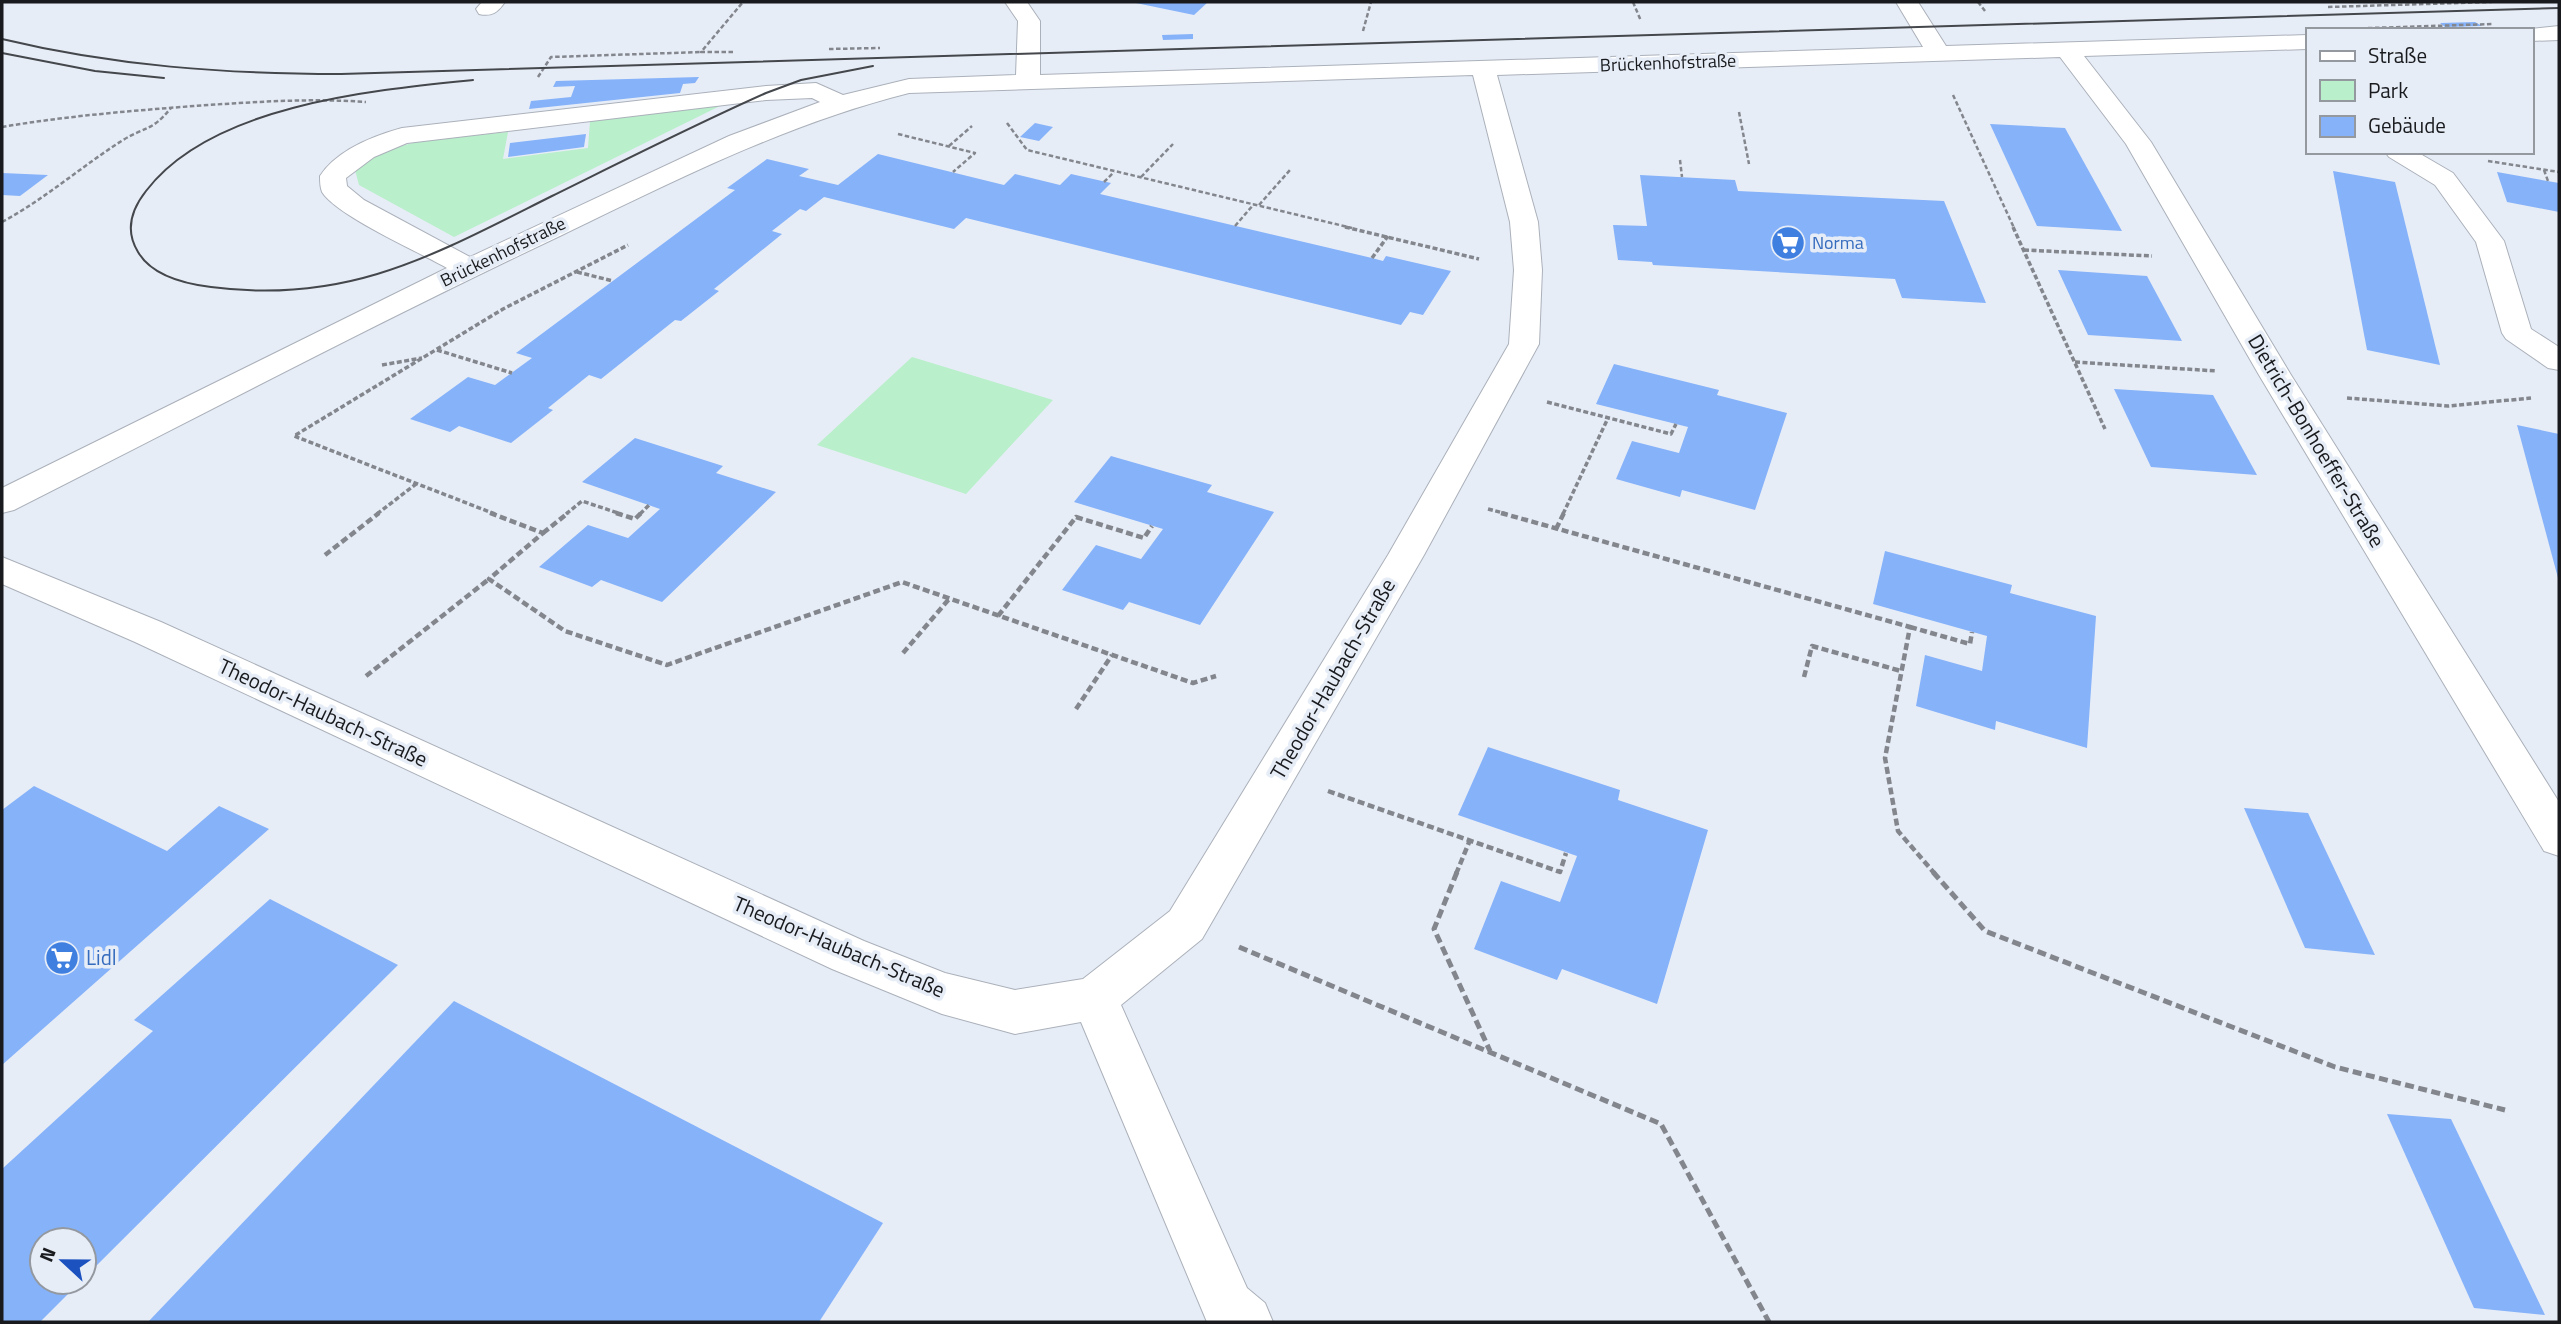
<svg xmlns="http://www.w3.org/2000/svg" width="2561" height="1324" font-family="'Titillium Web',sans-serif">
	<style>
		.green { fill: #b9efca }
		.building { fill: #86b2f9 }
		.lines { fill: none; stroke-linecap: round; stroke-linejoin: round }
		.minor-casing { stroke: #abb1ba; stroke-width: 2 }
		.path-far3 { stroke: #83878d; stroke-width: 2.5; stroke-dasharray: 4.5 2.5; stroke-linecap: butt }
		.path-far2 { stroke: #83878d; stroke-width: 3.5; stroke-dasharray: 5 2.5; stroke-linecap: butt }
		.path-far1 { stroke: #83878d; stroke-width: 4.5; stroke-dasharray: 7 3.5; stroke-linecap: butt }
		.path { stroke: #83878d; stroke-width: 5; stroke-dasharray: 9 4.5; stroke-linecap: butt }
		.minor { fill: #fff; fill-rule: evenodd }
		.tram { stroke: #44474b; stroke-width: 2 }
		.labels { text-anchor: middle; stroke-width: 7; stroke-linejoin: round; paint-order: stroke }
		.far-street-label { font-size: 18px; fill: #181a1d; stroke: #e7edf7 }
		.far-shop-label { font-size: 18px; fill: #366cbe; stroke: #e7edf7; text-anchor: start }
		.street-label { font-size: 21px; fill: #181a1d; stroke: #e7edf7 }
		.shop-label { font-size: 21px; fill: #366cbe; stroke: #e7edf7; text-anchor: start }
	</style>
	<rect width="100%" height="100%" fill="#e7edf7"/>
	<g class="green">
		<path d="M722 105 454 237 359 185 355 170 378 153 419 141 508 132 503 159 588 148 590 121Z"/>
		<path d="M912 357 1053 400 966 494 817 445Z"/>
	</g>
	<g class="building">
		<path d="M1131 2H1208L1194 15Z"/>
		<path d="M2475 22 2482 26 2445 27 2440 23Z"/>
		<path d="M1193 34V39L1163 40 1162 35Z"/>
		<path d="M699 77 695 83 683 84 680 93 529 109 531 101 571 97 575 86 553 87 556 81Z"/>
		<path d="M1035 123 1053 127 1039 141 1020 137Z"/>
		<path d="M1990 124 2065 128 2122 231 2037 226Z"/>
		<path d="M586 134 584 147 508 157 510 143Z"/>
		<path d="M878 154 1004 185 1015 174 1060 185 1071 174 1111 183 1100 194 1372 258 1383 261 1386 256 1451 271 1423 315 1410 312 1401 325 966 218 954 229 824 197 806 211 800 209 772 231 782 234 714 289 719 291 681 321 675 320 601 379 589 375 548 408 553 410 511 443 459 426 450 432 410 419 468 377 495 385 532 358 516 353 727 196 735 190 727 188 767 159 809 169 799 176 838 185Z"/>
		<path d="M2333 171 2395 182 2440 365 2367 350Z"/>
		<path d="M2497 172 2559 183V212L2507 202Z"/>
		<path d="M2 173 48 175 20 196 2 195Z"/>
		<path d="M1640 175 1735 180 1738 191 1944 201 1986 303 1902 298 1895 279 1653 265 1652 262 1618 260 1613 225 1647 226Z"/>
		<path d="M2058 270 2147 276 2182 341 2088 335Z"/>
		<path d="M1614 364 1719 390 1717 395 1787 413 1755 510 1682 490 1680 497 1616 479 1632 441 1679 453 1688 427 1596 404Z"/>
		<path d="M2114 389 2213 395 2257 475 2151 467Z"/>
		<path d="M2517 425 2559 434V578H2558Z"/>
		<path d="M635 438 723 466 716 473 776 492 662 602 601 580 592 587 539 567 588 525 628 538 660 509 582 482Z"/>
		<path d="M1111 456 1212 485 1207 492 1274 512 1200 625 1129 602 1123 610 1062 590 1096 545 1141 559 1163 529 1074 502Z"/>
		<path d="M1885 551 2012 585 2010 593 2096 616 2087 748 1996 721 1995 730 1916 706 1925 655 1982 671 1987 636 1873 604Z"/>
		<path d="M1488 747 1620 790 1618 800 1708 830 1657 1004 1562 969 1557 980 1474 949 1501 881 1560 902 1577 856 1458 815Z"/>
		<path d="M34 786 167 851 219 806 269 829 2 1065V810Z"/>
		<path d="M2244 808 2308 813 2375 955 2305 948Z"/>
		<path d="M270 899 398 965 84 1278V1240H42V1282H80L40 1322H2V1169L153 1031 134 1020Z"/>
		<path d="M454 1001 883 1223 819 1322H148Z"/>
		<path d="M2387 1114 2451 1119 2545 1315 2474 1308Z"/>
	</g>
	<g class="lines">
		<g class="minor-casing">
			<g id="minor">
				<path d="M482 2H505C498 12 492 17 479 14L476 9Z"/>
				<path d="M1005 2H1027L1040 21V75L1923 47 1896 2H1918L1946 46 2307 35V49L2084 56 2151 142 2291 375 2559 802V856L2544 851 2259 375 2126 144 2060 57 1497 75 1538 222 1542 270 1539 344 1424 555 1202 939 1121 1005 1247 1288 1265 1303 1273 1322H1207L1081 1022 1015 1034 942 1014 832 969 135 642 2 584V557L161 622 864 941 945 973 1015 990 1083 979 1170 911 1388 555 1509 344 1514 270 1510 222 1473 75 909 93C786 124 676 180 562 235 378 322 196 418 14 510L2 513V488L447 268C419 252 337 216 322 192 320 187 320 181 320 176 337 150 373 136 402 128L766 86 816 83 843 95 909 79 1016 75 1018 21ZM812 98 820 102 729 136 470 257 364 200 347 186 346 178 374 157 407 143 766 100Z"/>
				<path d="M2559 26V40L2531 41V30H2522Z"/>
				<path d="M2385 152H2417L2453 173 2504 241 2531 329 2559 347V370L2548 368 2506 339 2502 333 2476 242 2435 185 2389 157Z"/>
			</g>
		</g>
		<g class="path-far3">
			<path d="M1633 2 1641 21"/>
			<path d="M1978 2 1985 11"/>
			<path d="M2328 7 2492 2"/>
			<path d="M2340 29 2492 24"/>
			<path d="M1363 31 1371 2"/>
			<path d="M829 49 880 48"/>
			<path d="M733 52H701L743 2"/>
			<path d="M538 77 551 57 701 52"/>
			<path d="M1953 95 2014 228"/>
			<path d="M1739 112 1749 164"/>
			<path d="M1007 123 1027 150 1352 228"/>
			<path d="M2 127C66 116 130 111 194 106 252 102 309 98 366 102"/>
			<path d="M898 134 975 153 953 172"/>
			<path d="M949 146 972 126"/>
			<path d="M1680 160 1682 177"/>
			<path d="M2488 161 2559 172"/>
			<path d="M2544 170 2548 181"/>
			<path d="M1141 177 1173 144"/>
			<path d="M1104 182 1114 172"/>
			<path d="M1259 205 1290 170"/>
			<path d="M2 222C45 199 82 166 123 140 146 126 151 132 171 108"/>
			<path d="M1235 226 1254 204"/>
		</g>
		<g class="path-far2">
			<path d="M1345 227 1479 259"/>
			<path d="M2013 227 2105 429"/>
			<path d="M2024 250 2152 256"/>
			<path d="M1372 258 1388 236"/>
			<path d="M577 272 613 281"/>
			<path d="M437 350 512 373"/>
			<path d="M2075 362 2217 371"/>
			<path d="M382 365 422 358"/>
			<path d="M2347 398 2448 406 2531 398"/>
			<path d="M1547 402 1671 434 1676 424"/>
			<path d="M1488 509 1507 514"/>
			<path d="M377 514 416 484"/>
			<path d="M495 514 294 436 503 309 628 245"/>
			<path d="M566 514 582 501 621 514"/>
			<path d="M640 514 649 505"/>
			<path d="M1563 514 1608 418"/>
		</g>
		<g class="path-far1">
			<path d="M490 513 543 533 489 579 565 631 667 665 902 582 1193 683 1216 676"/>
			<path d="M616 513 635 519 641 513"/>
			<path d="M1501 513 1910 627 1885 758 1898 831 1935 874"/>
			<path d="M1556 529 1564 513"/>
			<path d="M543 533 568 513"/>
			<path d="M325 555 379 513"/>
			<path d="M998 616 1076 517 1144 538 1152 526"/>
			<path d="M1910 627 1970 644 1972 632"/>
			<path d="M903 653 949 599"/>
			<path d="M366 676 489 579"/>
			<path d="M1804 677 1812 646 1901 671"/>
			<path d="M1076 709 1112 655"/>
			<path d="M1328 791 1560 872 1566 853"/>
			<path d="M1456 874 1470 840"/>
		</g>
		<g class="path">
			<path d="M1457 872 1434 929 1490 1051"/>
			<path d="M1933 872 1985 931 2335 1067 2505 1110"/>
			<path d="M1239 947 1661 1124 1769 1322"/>
		</g>
		<use href="#minor" class="minor"/>
		<g class="tram">
			<path d="M2 39C114 66 226 74 341 74L2559 8"/>
			<path d="M2 53 95 71 164 78"/>
			<path d="M473 80C373 90 211 105 146 191 131 210 125 231 138 252 152 276 186 284 211 287 348 305 434 255 552 196 623 161 694 125 766 93L801 80 873 66"/>
		</g>
	</g>
	<defs>
		<g id="supermarket-disc" transform="scale(1.75)"><circle r="9.5" fill="#3f7fe0" stroke="#e7edf7"/><path d="M-6-5.5h2.5l.6 2H6L4.5 2H-2.5L-4.4-4H-6ZM-1.5 3.2a1.3 1.3 0 1 0 .1 0ZM3 3.2a1.3 1.3 0 1 0 .1 0Z" fill="#fff"/></g>
	</defs>
	<g fill-rule="evenodd">
		<use href="#supermarket-disc" x="1788" y="243"/>
		<use href="#supermarket-disc" x="62" y="958"/>
	</g>
	<g class="labels">
		<g class="far-street-label">
			<text transform="translate(1668 63) rotate(-2)" y="6">Brückenhofstraße</text>
			<text transform="translate(503 252) rotate(-26)" y="6">Brückenhofstraße</text>
		</g>
		<g class="far-shop-label">
			<text x="1812" y="249">Norma</text>
		</g>
		<g class="street-label">
			<text transform="translate(2316 441) rotate(59)" y="7">Dietrich-Bonhoeffer-Straße</text>
			<text transform="translate(1333 679) rotate(-60)" y="7">Theodor-Haubach-Straße</text>
			<text transform="translate(323 713) rotate(25)" y="7">Theodor-Haubach-Straße</text>
			<text transform="translate(839 947) rotate(23)" y="7">Theodor-Haubach-Straße</text>
		</g>
		<g class="shop-label">
			<text x="86" y="965">Lidl</text>
		</g>
	</g>
	<rect width="2561" height="1324" fill="none" stroke="#181a1d" stroke-width="7"/>
	<rect x="2306" y="28" width="228" height="126" fill="#e7edf7" stroke="#9499a0" stroke-width="2"/>
	<rect x="2320" y="51" width="35" height="10" fill="#ffffff" stroke="#9499a0" stroke-width="2"/>
	<text x="2368" y="63" font-size="21" fill="#181a1d">Straße</text>
	<rect x="2320" y="80" width="35" height="21" fill="#b9efca" stroke="#9499a0" stroke-width="2"/>
	<text x="2368" y="98" font-size="21" fill="#181a1d">Park</text>
	<rect x="2320" y="116" width="35" height="21" fill="#86b2f9" stroke="#9499a0" stroke-width="2"/>
	<text x="2368" y="133" font-size="21" fill="#181a1d">Gebäude</text>
	<g transform="translate(63 1261) rotate(292)"><circle r="33" fill="#e7edf7" stroke="#9499a0" stroke-width="2"/>
	<path d="M0-5L12 26L0 18L-12 26Z" fill="#1c52bf"/>
	<text y="-10" font-size="19" font-weight="bold" text-anchor="middle" fill="#181a1d">N</text>
	</g>
</svg>
